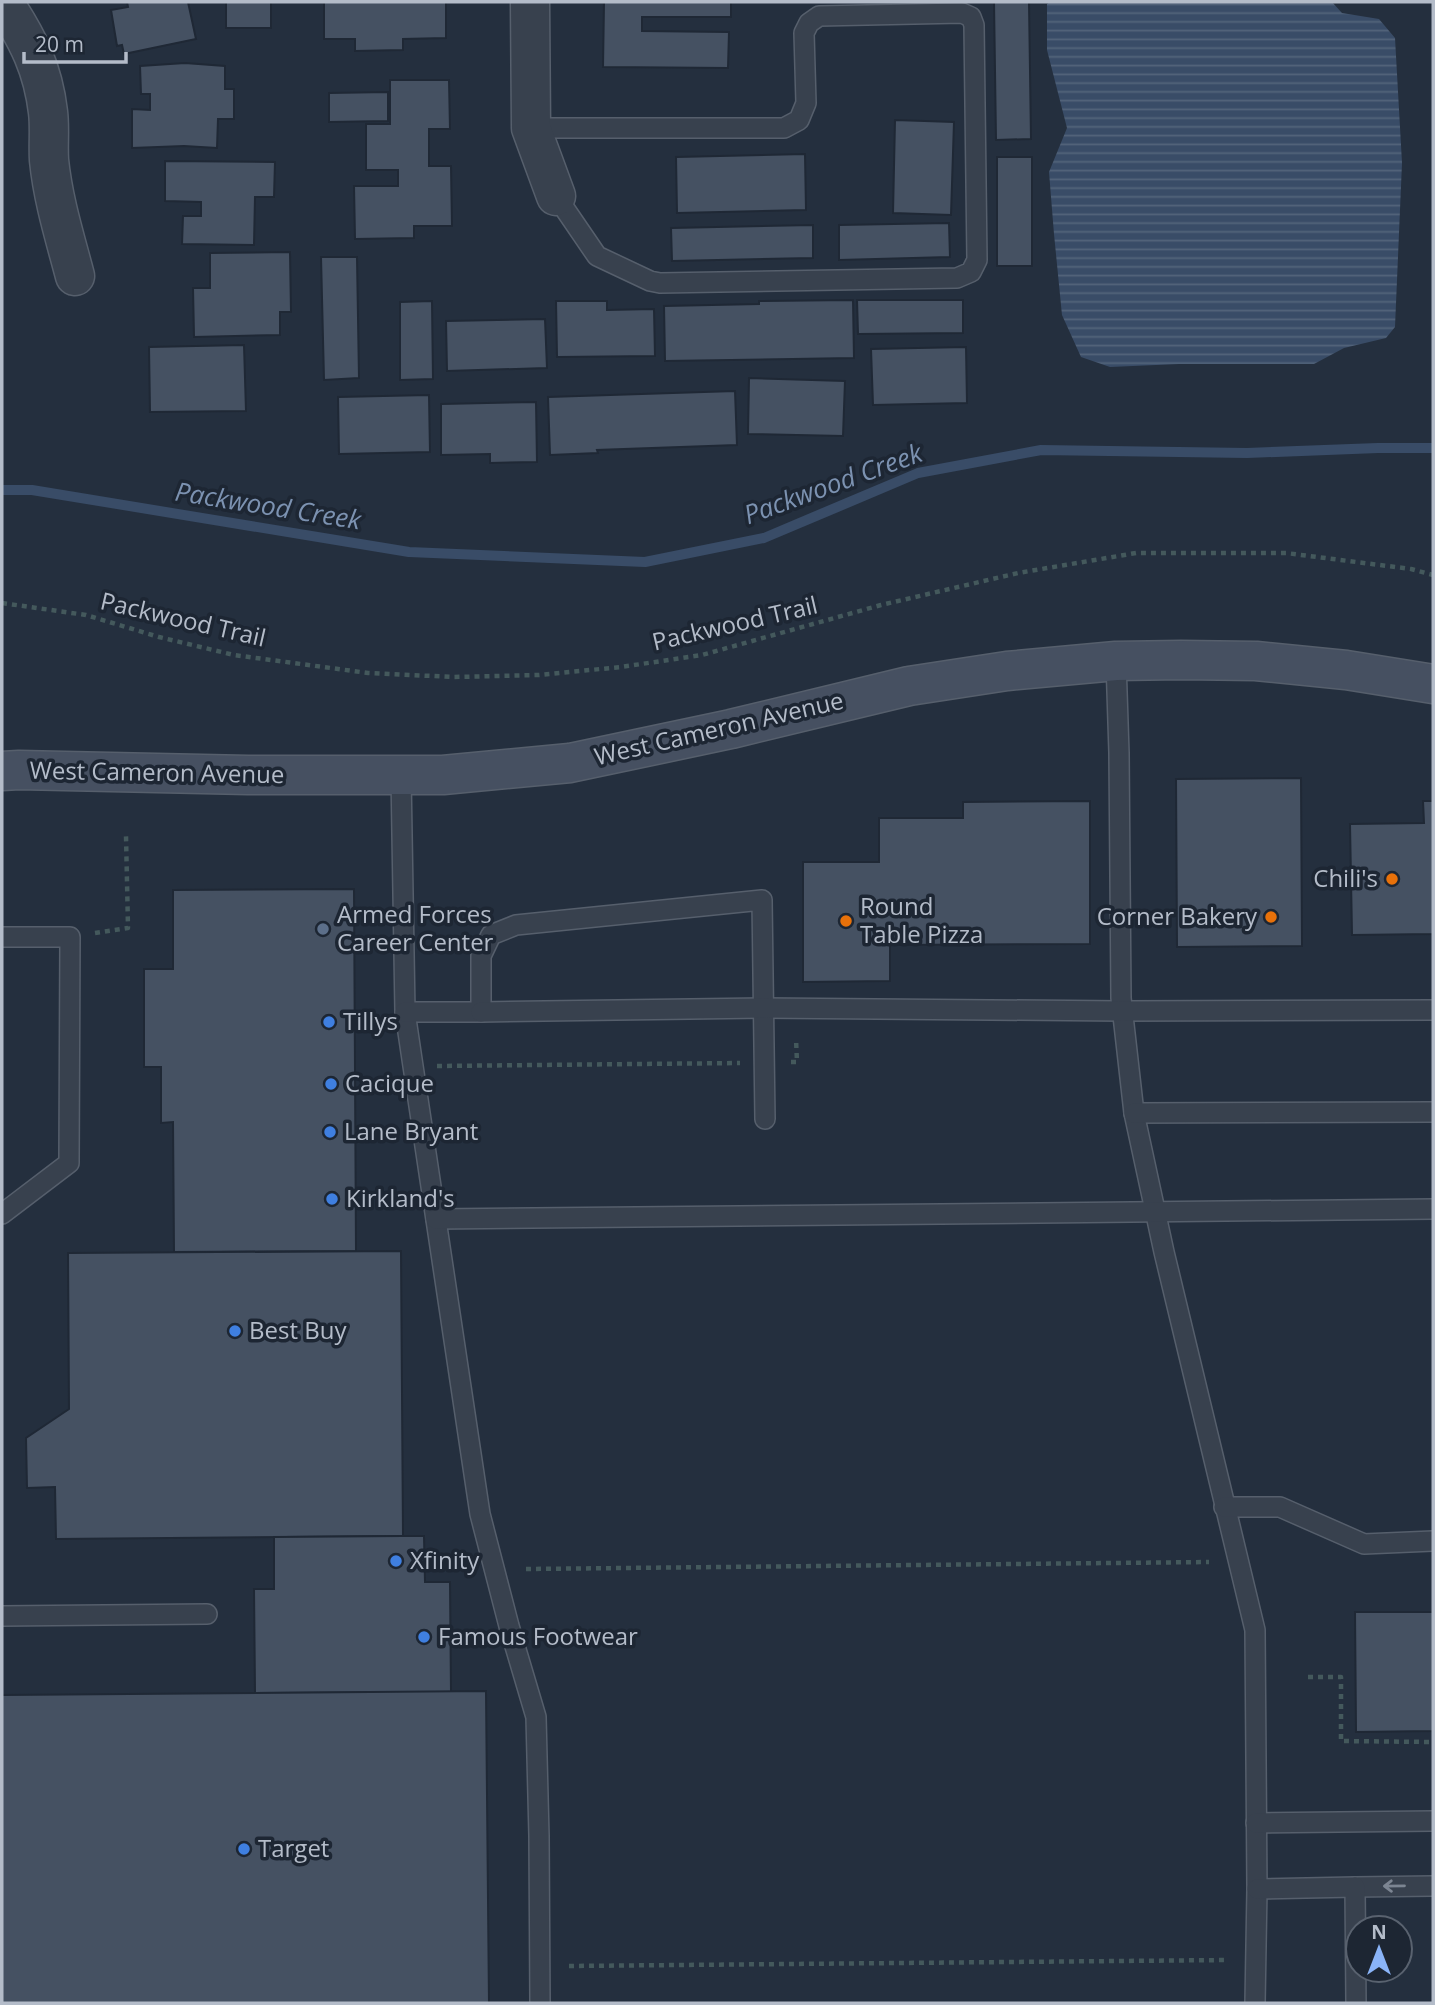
<svg xmlns="http://www.w3.org/2000/svg" width="1435" height="2005" font-family="'Open Sans',sans-serif">
	<style>
		.water { fill: url(#water-rules) }
		.lines { fill: none; stroke-linecap: round; stroke-linejoin: round }
		.stream { stroke: #394c67; stroke-width: 10 }
		.building { fill: #455162; stroke: #1f2835; stroke-width: 2 }
		.lane-casing { stroke: #565f6c; stroke-width: 22 }
		.street-casing { stroke: #565f6c; stroke-width: 41 }
		.secondary-casing { stroke: #565f6c; stroke-width: 41 }
		.path { stroke: #44595c; stroke-width: 4.5; stroke-dasharray: 5 5; stroke-linecap: butt }
		.lane { stroke: #38414e; stroke-width: 19 }
		.street { stroke: #38414e; stroke-width: 38 }
		.secondary { stroke: #465061; stroke-width: 38 }
		.oneway { stroke: #7c8592 }
		.food-dot { fill: #e8710a; stroke: #1d2633; stroke-width: 2.5 }
		.service-dot { fill: #5c6f8a; stroke: #1d2633; stroke-width: 2.5 }
		.shop-dot { fill: #3f7fe0; stroke: #1d2633; stroke-width: 2.5 }
		.labels { text-anchor: middle; stroke-width: 7; stroke-linejoin: round; paint-order: stroke }
		.street-label { font-size: 24px; fill: #b4bcc9; stroke: #1d2633 }
		.poi-label { font-size: 24px; fill: #b4bcc9; stroke: #1d2633; text-anchor: start }
		.water-label { font-size: 26px; font-style: italic; fill: #7c92b1; stroke: #1d2633 }
	</style>
	<defs>
		<pattern id="water-rules" width="6" height="5" patternUnits="userSpaceOnUse" patternTransform="scale(1.75)"><rect width="6" height="5" fill="#394c67"/><path d="M0 2.5h6" fill="none" stroke="#53647b"/></pattern>
	</defs>
	<rect width="100%" height="100%" fill="#242f3e"/>
	<path class="water" d="M1050 2H1332L1342 13 1379 19 1395 38 1402 163 1395 327 1386 338 1344 348 1314 364H1179L1110 367 1081 357 1062 315 1054 234 1049 172 1067 128 1047 50V4Z"/>
	<g class="lines">
		<path class="stream" d="M2 490H32L409 552 645 562 764 538 918 473 1041 450 1247 453 1378 448H1433"/>
	</g>
	<g class="building">
		<path d="M127 2H188L196 39 124 54 122 45 117 46 111 10 128 7Z"/>
		<rect x="226" y="2" width="45" height="26"/>
		<path d="M324 2H446V38L403 39V50L355 51V39H324Z"/>
		<path d="M604 2H731V17H642V31L729 32 728 68 603 67Z"/>
		<path d="M994 2H1029L1031 139 996 140Z"/>
		<path d="M185 63 225 66V89H234V119H218L217 148 184 146 132 148V109L150 110V94H141L140 66Z"/>
		<path d="M390 80H449L450 129H429V166H451L452 226H414V238L355 239 354 186H398V170H366V124H390Z"/>
		<path d="M388 92V121L329 122V93Z"/>
		<path d="M895 120 954 122 951 215 893 213Z"/>
		<path d="M805 154 806 210 677 213 676 157Z"/>
		<rect x="997" y="157" width="35" height="109"/>
		<path d="M165 161 275 162 274 197H255L254 245 182 244 183 216H201V202L165 201Z"/>
		<path d="M949 223 950 257 839 260V225Z"/>
		<path d="M813 225V258L672 261 671 228Z"/>
		<path d="M290 252 291 312H280V335L194 337 193 288H210V253Z"/>
		<path d="M321 257H357L359 378 324 380Z"/>
		<path d="M853 300 854 358 665 361 664 306 759 304V301Z"/>
		<path d="M857 300H963V333L858 334Z"/>
		<path d="M432 301 433 379 400 380V302Z"/>
		<path d="M556 301H607V310L654 309 655 356 557 357Z"/>
		<path d="M545 319 547 368 447 371 446 321Z"/>
		<path d="M244 345 246 411 150 412 149 347Z"/>
		<path d="M966 347 967 403 873 405 871 349Z"/>
		<path d="M749 378 845 381 843 436 748 434Z"/>
		<path d="M735 391 737 445 597 450 598 453 550 455 548 397Z"/>
		<path d="M429 395 430 452 339 454 338 397Z"/>
		<path d="M536 402 537 462 490 463V454L441 455V404Z"/>
		<path d="M1301 778 1302 946 1177 947 1176 779Z"/>
		<path d="M1090 801V944L890 945V981L803 982V862H879V818H963V802Z"/>
		<path d="M1423 801H1433V934L1352 935 1350 824 1424 823Z"/>
		<path d="M354 889 356 1251 174 1252 173 1122 161 1123V1067H144V969H173V890Z"/>
		<path d="M401 1251 403 1536 56 1539 55 1487 27 1488 26 1438 69 1409 68 1253Z"/>
		<path d="M403 1536H424L425 1582H450L451 1692 255 1693 254 1589H274V1537Z"/>
		<path d="M1355 1612H1433V1731L1356 1732Z"/>
		<path d="M486 1691 489 2003H2V1695Z"/>
	</g>
	<g class="lines">
		<g class="lane-casing">
			<g id="lane">
				<path d="M531 128H784L799 120 806 103 804 33 809 23 819 16 962 13 971 17 974 25 977 260 971 272 957 278 660 283 650 281 597 256 556 196"/>
				<path d="M1116 661 1119 753 1121 998 1134 1113 1164 1252 1255 1630 1257 1889 1255 2003"/>
				<path d="M401 775 405 1012 413 1066 480 1514 509 1626 536 1717 539 1836 540 2003"/>
				<path d="M2 937H70L69 1163 2 1214"/>
				<path d="M405 1012H481V956L491 935 516 925 762 900 765 1119"/>
				<path d="M481 1012 763 1008 1122 1011 1433 1010"/>
				<path d="M1134 1113 1433 1112"/>
				<path d="M436 1219 1433 1209"/>
				<path d="M1224 1507H1280L1364 1544 1433 1541"/>
				<path d="M2 1616 207 1614"/>
				<path d="M1256 1823 1433 1821"/>
				<path d="M1355 1887 1433 1886"/>
				<path d="M1257 1889 1355 1887 1356 2003"/>
			</g>
		</g>
		<g class="street-casing">
			<g id="street">
				<path d="M530 2 531 128 556 196"/>
				<path d="M4 3C28 39 43 69 48 112 50 128 48 144 49 160 53 200 65 238 75 276"/>
			</g>
		</g>
		<g class="secondary-casing">
			<path id="secondary" d="M2 771 19 770 248 775H443L570 763 731 729 909 686 1007 671 1116 661 1181 660 1256 661 1346 670 1433 684"/>
		</g>
		<g class="path">
			<path d="M2 603 86 615 159 637 234 655 368 673 454 677 539 675 621 667 702 655 881 605 1018 573 1136 553H1286L1411 569 1433 575"/>
			<path d="M95 933 128 928 126 836"/>
			<path d="M791 1062H797L796 1039"/>
			<path d="M437 1066 740 1063"/>
			<path d="M526 1569 1209 1562"/>
			<path d="M1308 1677H1341V1741L1433 1742"/>
			<path d="M569 1966 1228 1960"/>
		</g>
		<use href="#lane" class="lane"/>
		<use href="#street" class="street"/>
		<use href="#secondary" class="secondary"/>
	</g>
	<defs><path id="oneway-shaft" d="M-6 0H5M1.5-3L5.5 0L1.5 3" fill="none" stroke-width="1.6" stroke-linecap="round" stroke-linejoin="round" transform="scale(1.75)"/></defs>
	<use class="oneway" href="#oneway-shaft" transform="translate(1394 1886) rotate(179)"/>
	<g class="food-dot">
		<circle cx="1392" cy="879" r="7"/>
		<circle cx="1271" cy="917" r="7"/>
		<circle cx="846" cy="921" r="7"/>
	</g>
	<circle class="service-dot" cx="323" cy="929" r="7"/>
	<g class="shop-dot">
		<circle cx="329" cy="1022" r="7"/>
		<circle cx="331" cy="1084" r="7"/>
		<circle cx="330" cy="1132" r="7"/>
		<circle cx="332" cy="1199" r="7"/>
		<circle cx="235" cy="1331" r="7"/>
		<circle cx="396" cy="1561" r="7"/>
		<circle cx="424" cy="1637" r="7"/>
		<circle cx="244" cy="1849" r="7"/>
	</g>
	<g class="labels">
		<g class="street-label">
			<text transform="translate(183 620) rotate(13)" y="8">Packwood Trail</text>
			<text transform="translate(735 624) rotate(-13)" y="8">Packwood Trail</text>
			<text transform="translate(719 729) rotate(-13)" y="8">West Cameron Avenue</text>
			<text transform="translate(157 773) rotate(1)" y="8">West Cameron Avenue</text>
		</g>
		<g class="poi-label">
			<text x="1378" y="887" text-anchor="end">Chili's</text>
			<text x="860" y="915">Round<tspan x="860" dy="28">Table Pizza</tspan></text>
			<text x="337" y="923">Armed Forces<tspan x="337" dy="28">Career Center</tspan></text>
			<text x="1257" y="925" text-anchor="end">Corner Bakery</text>
			<text x="343" y="1030">Tillys</text>
			<text x="345" y="1092">Cacique</text>
			<text x="344" y="1140">Lane Bryant</text>
			<text x="346" y="1207">Kirkland's</text>
			<text x="249" y="1339">Best Buy</text>
			<text x="410" y="1569">Xfinity</text>
			<text x="438" y="1645">Famous Footwear</text>
			<text x="258" y="1857">Target</text>
		</g>
		<g class="water-label">
			<text transform="translate(833 484) rotate(-20)" y="9">Packwood Creek</text>
			<text transform="translate(268 506) rotate(9)" y="9">Packwood Creek</text>
		</g>
	</g>
	<rect width="1435" height="2005" fill="none" stroke="#b4bcc9" stroke-width="7"/>
	<g transform="translate(1379 1949)"><circle r="33" fill="#1d2633" stroke="#59626f" stroke-width="2"/>
	<path d="M0-5L12 26L0 18L-12 26Z" fill="#8ab4f8"/>
	<text y="-10" font-size="19" font-weight="bold" text-anchor="middle" fill="#b4bcc9">N</text>
	</g>
	<path d="M24 52v10h102v-10" fill="none" stroke="#b4bcc9" stroke-width="3.5"/>
	<text x="35" y="52" font-size="21" fill="#b4bcc9" stroke="#1d2633" stroke-width="5" paint-order="stroke">20 m</text>
</svg>
